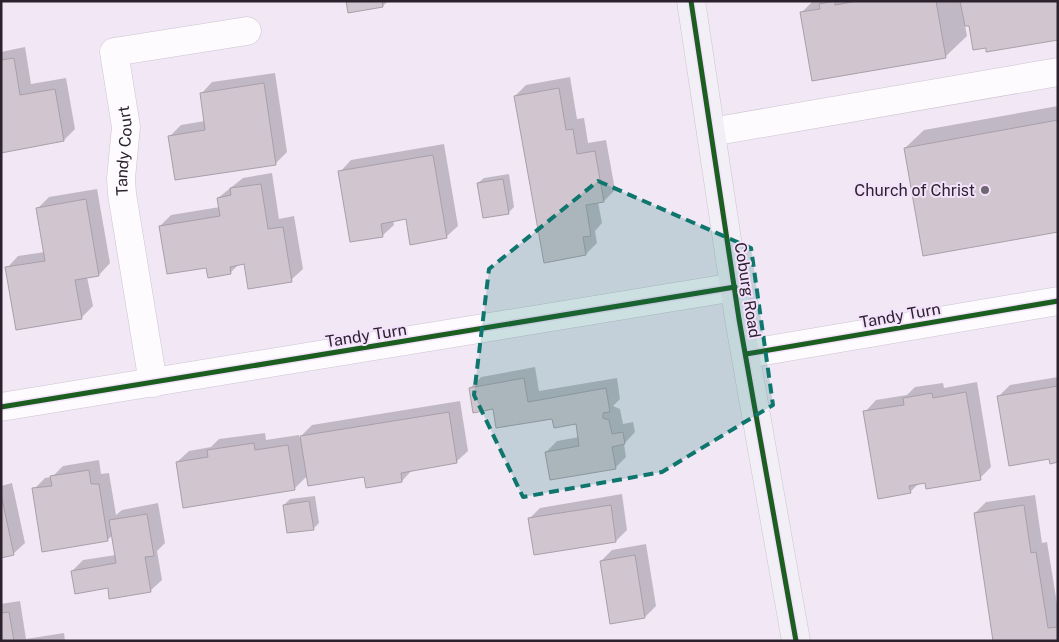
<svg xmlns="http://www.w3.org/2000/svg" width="1059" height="642" font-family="'Public Sans',sans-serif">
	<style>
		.shadow { fill: #0003 }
		.building { fill: #d1c5d0; stroke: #a99fa9 }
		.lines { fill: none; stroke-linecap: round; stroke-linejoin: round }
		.minor-casing { stroke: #ccc4d0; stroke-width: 29 }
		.major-casing { stroke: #ccc6cd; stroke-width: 29 }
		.minor { stroke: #fdfbfe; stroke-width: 28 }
		.major { stroke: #f2eff7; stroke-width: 28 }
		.cycleway-casing { stroke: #f4e1fb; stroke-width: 8 }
		.cycleway { stroke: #1b5e20; stroke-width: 5 }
		.marked { fill: #0f766e; fill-opacity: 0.2; stroke: #0f766e; stroke-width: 4; stroke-dasharray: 10 6; stroke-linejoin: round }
		.poi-dot { fill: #706774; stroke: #f4e1fb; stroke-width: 2 }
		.labels { text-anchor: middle; stroke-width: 4; stroke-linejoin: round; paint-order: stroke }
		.street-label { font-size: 16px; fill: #2b222e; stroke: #f4e1fb }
		.poi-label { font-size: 16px; fill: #2b222e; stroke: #f4e1fb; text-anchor: end }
	</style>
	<rect width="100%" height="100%" fill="#f1e7f5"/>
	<g class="shadow">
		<path d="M347 1H388L383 6Z"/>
		<path d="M813 1H1058L987 46 970 24 965 25 967 36 945 57 801 13Z"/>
		<path d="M25 47 31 84 66 78 75 129 64 140 1 151V52Z"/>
		<path d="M275 73 287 152 276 163 170 136 181 125 205 121 201 94 212 82Z"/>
		<path d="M570 77 577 119 584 118 588 143 606 140 615 190 604 201 598 202 602 223 595 231 597 243 586 254 515 96 526 85Z"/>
		<path d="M1058 106V231L905 148 924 130Z"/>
		<path d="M444 144 458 226 446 237 407 218 393 220 394 225 382 236 340 172 351 160Z"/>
		<path d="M272 173 279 219 294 216 303 269 291 280 245 263 239 264 230 273 207 267 160 226 171 215 220 207 218 198 243 178Z"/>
		<path d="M509 174 514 207 508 213 478 183 484 178Z"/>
		<path d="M97 189 110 263 99 275 87 277 93 306 81 318 7 268 18 256 45 252 38 208 49 197Z"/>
		<path d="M535 367 539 391 617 378 620 399 613 406 620 409 623 424 633 422 635 432 624 444 626 457 615 468 546 452 557 441 579 437 577 423 494 408 470 388 481 377Z"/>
		<path d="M1058 377V461L1050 458 998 397 1010 385Z"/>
		<path d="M977 382 991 467 980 478 919 483 910 492 865 412 876 400 907 395 915 387 943 383 944 388Z"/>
		<path d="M460 401 468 451 456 462 413 469 402 481 366 475 307 476 294 489 177 462 189 451 211 447 219 439 265 433 266 440 299 435V438L312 425Z"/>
		<path d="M99 460 101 474 109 473 116 515 122 510 158 503 165 543 157 551 162 580 150 591 109 587 72 571 83 560 116 555 113 535 107 540 34 489 45 478 52 477 63 466Z"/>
		<path d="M12 483 25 543 13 554 1 557V486Z"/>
		<path d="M622 494 627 530 616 541 529 519 540 508Z"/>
		<path d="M1035 495 1042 543 1047 542 1058 610V641H995L975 513 986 502Z"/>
		<path d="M315 496 319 523 313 529 284 505 290 499Z"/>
		<path d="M646 544 656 606 645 617 601 561 612 550Z"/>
		<path d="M20 601 26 639 64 633 65 641H1V604Z"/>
	</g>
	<g class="building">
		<path d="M346 1H382L383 7 348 13Z"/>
		<path d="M835 1V5L857 1H936L946 58 812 81 800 12 820 9 819 4Z"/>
		<path d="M960 1H1058V40L986 52V48L973 50 969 26H965Z"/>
		<path d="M14 58 20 95 55 89 64 141 1 153V60Z"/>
		<path d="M264 83 276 165 175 180 168 136 205 130 200 93Z"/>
		<path d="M559 88 566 130 573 129 577 154 595 151 604 202 586 205 591 236 583 237 586 255 544 263 514 96Z"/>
		<path d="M1058 120V232L923 256 904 148Z"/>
		<path d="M433 155 447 238 410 245 406 219 381 224 383 237 350 242 338 171Z"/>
		<path d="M503 179 509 214 483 218 477 183Z"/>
		<path d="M261 184 268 229 283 227 292 282 248 289 244 264 230 267 231 274 208 278 206 268 167 274 159 226 220 216 217 198 231 195 230 188Z"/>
		<path d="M86 199 99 276 75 280 82 319 16 330 5 267 45 261 36 208Z"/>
		<path d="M524 378 528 402 606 388 610 412 603 413V418L609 420 612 434 623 432 625 444 612 447 616 469 550 480 545 452 579 446 576 424 554 428 552 419 496 428 493 409 473 413 469 388Z"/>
		<path d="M1058 386V462L1050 464 1049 459 1009 466 997 396Z"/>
		<path d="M966 392 981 480 926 489 925 483 909 486 911 493 878 499 863 411 904 405 903 398 932 393 933 398Z"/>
		<path d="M449 412 457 463 401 473 402 482 366 488 364 477 308 486 300 436Z"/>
		<path d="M254 443 255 450 288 445 295 490 183 508 176 462 208 457 207 450Z"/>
		<path d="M89 470 91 484H99L108 541 42 552 32 488 52 486 50 476Z"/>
		<path d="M1 494 14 555 1 558Z"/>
		<path d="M309 501 314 530 287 533 283 505Z"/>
		<path d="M611 505 616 542 534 555 528 518Z"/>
		<path d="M1024 505 1031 553 1036 552 1048 628 1058 627V641H993L974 513Z"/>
		<path d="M147 514 154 556 145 557 151 592 109 599 108 588 75 594 71 571 116 563 109 520Z"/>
		<path d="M635 555 645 618 610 624 600 561Z"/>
		<path d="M9 612 14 641H1V613Z"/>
	</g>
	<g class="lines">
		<g class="minor-casing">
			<g id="minor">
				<path d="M711 132 1058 72"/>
				<path d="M746 354 1058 301"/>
				<path id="s1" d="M153 383 122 194 121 178 126 127 114 52 247 31"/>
				<path d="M1 407 735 287"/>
			</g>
		</g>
		<g class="major-casing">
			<path id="major" d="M691 1 739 319 796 641"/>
		</g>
		<use href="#minor" class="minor"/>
		<use href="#major" class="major"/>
		<g class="cycleway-casing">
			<g id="cycleway">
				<path d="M691 1 739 319 796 641"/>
				<path d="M746 354 1058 301"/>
				<path d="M1 407 735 287"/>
			</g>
		</g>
		<use href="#cycleway" class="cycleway"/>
	</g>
	<path class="marked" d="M598 181 751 248 773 405 662 472 523 497 474 395 489 269Z"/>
	<circle class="poi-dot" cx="985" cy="190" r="5"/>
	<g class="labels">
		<g class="street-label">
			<text dy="6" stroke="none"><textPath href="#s1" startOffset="235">Tandy Court</textPath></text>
			<text transform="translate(748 290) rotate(81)" y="6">Coburg Road</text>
			<text transform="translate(900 315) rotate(-10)" y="6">Tandy Turn</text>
			<text transform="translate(366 335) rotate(-9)" y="6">Tandy Turn</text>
		</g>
		<g class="poi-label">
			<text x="975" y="196">Church of Christ</text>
		</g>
	</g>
	<rect width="1059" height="642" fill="none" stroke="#2b222e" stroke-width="5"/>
</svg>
